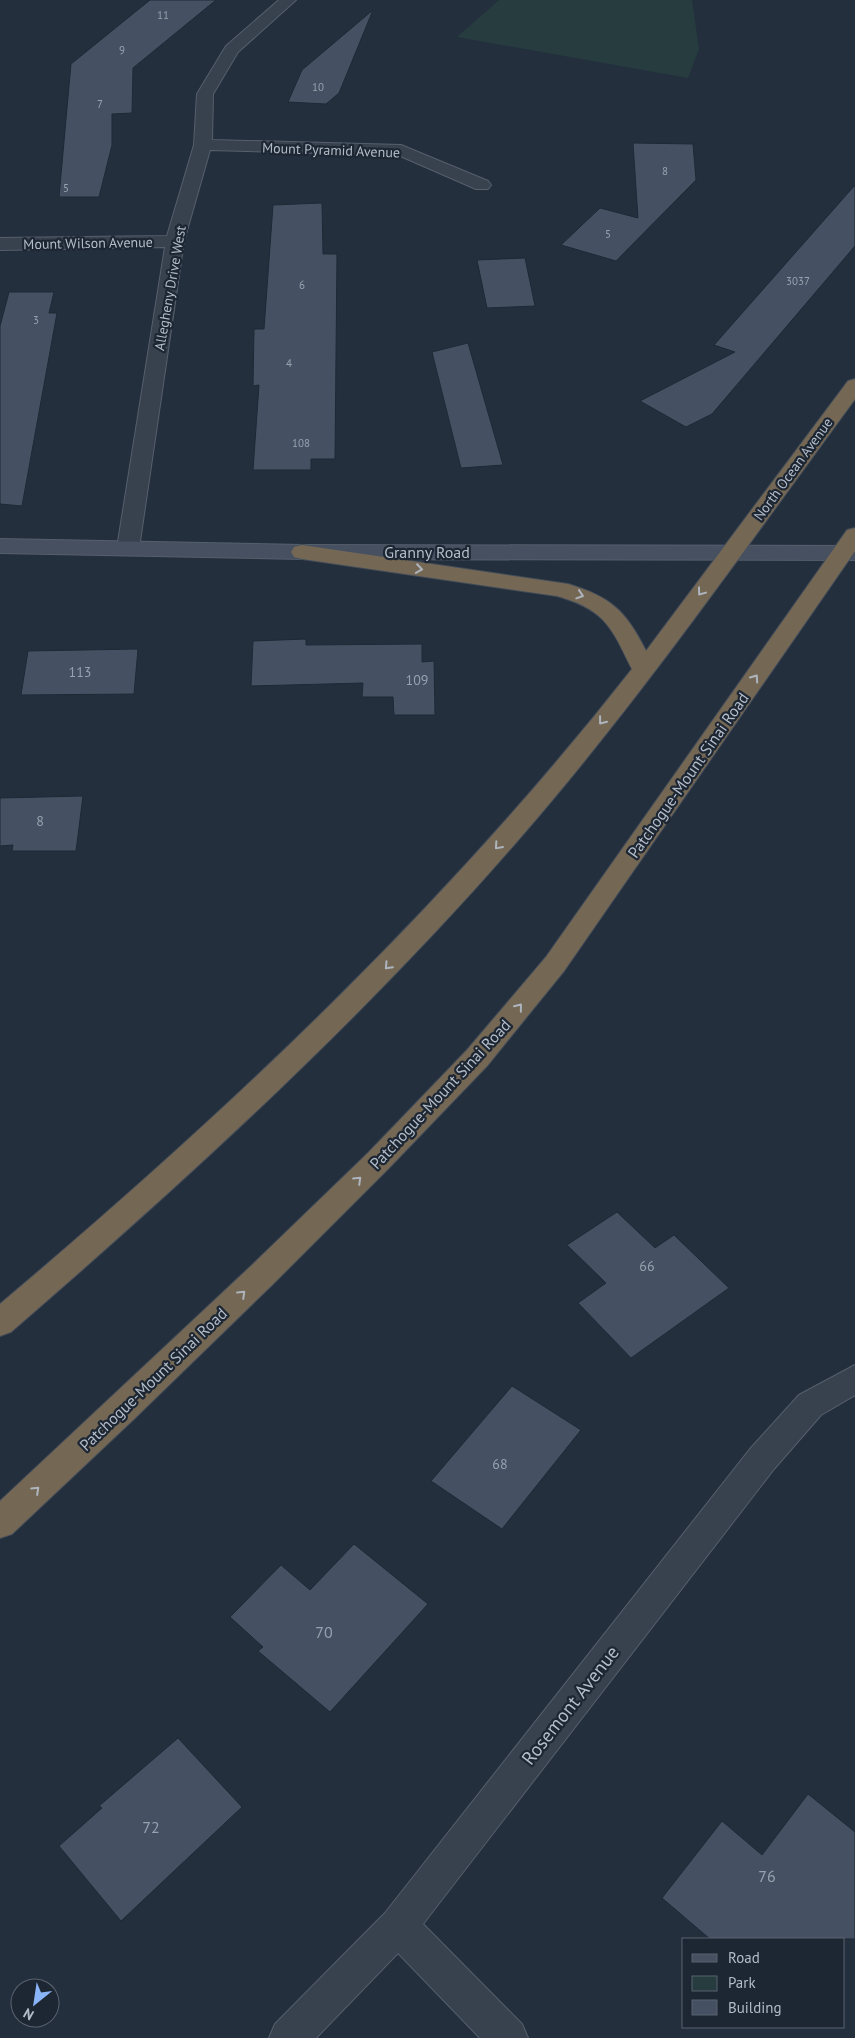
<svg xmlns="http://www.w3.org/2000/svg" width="855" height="2038" font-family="'PT Sans',sans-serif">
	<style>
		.green { fill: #263c3f }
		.building { fill: #455162; stroke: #1f2835 }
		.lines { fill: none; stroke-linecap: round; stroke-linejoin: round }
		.street-casing { stroke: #565f6c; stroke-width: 2 }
		.secondary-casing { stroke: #565f6c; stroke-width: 2 }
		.highway-casing { stroke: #434c59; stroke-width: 2 }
		.street { fill: #38414e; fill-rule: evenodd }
		.secondary { fill: #465061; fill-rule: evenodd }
		.highway { fill: #746855; fill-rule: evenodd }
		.oneway { stroke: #aeb4bd }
		.labels { text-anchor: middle; stroke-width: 4.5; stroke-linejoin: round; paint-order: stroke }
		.far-number-label { font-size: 11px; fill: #98a1af }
		.far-street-label { font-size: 14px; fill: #b4bcc9; stroke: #1d2633 }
		.number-label { font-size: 14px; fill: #98a1af }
		.street-label { font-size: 16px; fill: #b4bcc9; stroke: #1d2633 }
		.near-number-label { font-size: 16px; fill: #98a1af }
		.near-street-label { font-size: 19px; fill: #b4bcc9; stroke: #1d2633 }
	</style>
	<rect width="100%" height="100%" fill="#242f3e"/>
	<path class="green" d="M499 0H692L699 49 688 78 457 37Z"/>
	<g class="building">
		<path d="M150 0H216L133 68 132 113 112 114V145L99 197H59L71 64Z"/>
		<path d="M373 10 339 93 326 104 288 102 302 70Z"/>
		<path d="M633 143 693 144 696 180 616 261 561 245 600 208 638 218Z"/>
		<path d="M855 185V246L712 414 686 427 640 401 735 352 714 345Z"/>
		<path d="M322 203 323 254H337L335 459H311V470H253L259 385 253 386 254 329H264L273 205Z"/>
		<path d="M525 258 535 306 487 308 477 260Z"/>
		<path d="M9 292H54L49 313H57L22 506 0 504V326Z"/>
		<path d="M468 343 503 465 461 468 432 352Z"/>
		<path d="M306 639V645L422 644V662L434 661 435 715H394L393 697H362L363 683 251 686 253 641Z"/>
		<path d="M138 649 134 694 21 695 28 651Z"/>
		<path d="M83 796 76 851H12L13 845 0 846V798Z"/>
		<path d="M617 1212 655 1248 674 1235 729 1288 631 1358 578 1303 606 1283 567 1245Z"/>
		<path d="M512 1386 581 1430 502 1529 431 1481Z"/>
		<path d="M354 1544 428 1604 330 1712 258 1651 263 1647 230 1617 281 1565 310 1590Z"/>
		<path d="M178 1738 242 1807 121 1921 59 1846 102 1808 99 1806Z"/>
		<path d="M808 1794 855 1832V1939H710L662 1898 722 1821 762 1855Z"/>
	</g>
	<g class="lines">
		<g class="street-casing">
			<g id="street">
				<path d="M279 0H296L238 52 213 94 212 140 401 145 488 181 491 185 488 189H476L398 155 210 150 184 241 139 548 136 553 128 555 120 553 117 548 165 247 0 250V238L167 236 194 145 197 94 226 46Z"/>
				<path d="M855 1365V1395L821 1415 774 1469 423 1924 522 2024 528 2038H480L398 1953 316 2038H269L275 2024 385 1913 750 1449 799 1395Z"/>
			</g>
		</g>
		<g class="secondary-casing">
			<path id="secondary" d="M0 539 302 545 855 546V560L302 559 0 553Z"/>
		</g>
		<g class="highway-casing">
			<g id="highway">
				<path d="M855 379V399C746 547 641 699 520 838 365 1017 190 1177 11 1332L0 1336V1304C229 1111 446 906 632 669 611 627 606 610 557 596L302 559 294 557 291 552 294 547 302 545 568 584C611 597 626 611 646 651L848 381Z"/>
				<path d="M855 528V551L564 971 487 1066 388 1169 273 1284 134 1419 12 1534 0 1538V1501L251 1266 368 1153 467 1050 546 957 847 530Z"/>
			</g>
		</g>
		<use href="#street" class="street"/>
		<use href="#secondary" class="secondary"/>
		<use href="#highway" class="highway"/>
	</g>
	<defs><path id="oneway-chevron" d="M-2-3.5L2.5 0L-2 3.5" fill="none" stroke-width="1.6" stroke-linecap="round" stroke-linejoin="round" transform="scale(1.25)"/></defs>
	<g class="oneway">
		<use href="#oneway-chevron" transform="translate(419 569) rotate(8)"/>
		<use href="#oneway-chevron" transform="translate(701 592) rotate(127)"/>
		<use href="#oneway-chevron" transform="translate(580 595) rotate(18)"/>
		<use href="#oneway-chevron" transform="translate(755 678) rotate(-55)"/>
		<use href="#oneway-chevron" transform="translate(602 721) rotate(128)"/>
		<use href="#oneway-chevron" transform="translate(498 846) rotate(131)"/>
		<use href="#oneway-chevron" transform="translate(388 966) rotate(133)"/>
		<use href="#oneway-chevron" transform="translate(519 1007) rotate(-51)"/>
		<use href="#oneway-chevron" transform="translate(358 1180) rotate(-44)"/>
		<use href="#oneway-chevron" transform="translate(242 1294) rotate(-44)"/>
		<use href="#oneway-chevron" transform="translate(36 1490) rotate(-43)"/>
	</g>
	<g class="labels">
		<g class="far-number-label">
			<text x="163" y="19">11</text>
			<text x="122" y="54">9</text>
			<text x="318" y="91">10</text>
			<text x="100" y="108">7</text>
			<text x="665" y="175">8</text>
			<text x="66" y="192">5</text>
			<text x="608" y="238">5</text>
			<text x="798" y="285">3037</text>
			<text x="302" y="289">6</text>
			<text x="36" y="324">3</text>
			<text x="289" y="367">4</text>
			<text x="301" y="447">108</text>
		</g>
		<g class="far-street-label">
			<text transform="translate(331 150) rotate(2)" y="5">Mount Pyramid Avenue</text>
			<text transform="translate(88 243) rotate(-1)" y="5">Mount Wilson Avenue</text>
			<text transform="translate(170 288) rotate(-80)" y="5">Allegheny Drive West</text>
			<text transform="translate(793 469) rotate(-54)" y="5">North Ocean Avenue</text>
		</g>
		<g class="number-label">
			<text x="80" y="677">113</text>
			<text x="417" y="685">109</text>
			<text x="40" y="826">8</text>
			<text x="647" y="1271">66</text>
			<text x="500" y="1469">68</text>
		</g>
		<g class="street-label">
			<text x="427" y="558">Granny Road</text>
			<text transform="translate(688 775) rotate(-55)" y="6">Patchogue-Mount Sinai Road</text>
			<text transform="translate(440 1094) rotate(-47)" y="6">Patchogue-Mount Sinai Road</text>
			<text transform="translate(153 1379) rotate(-44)" y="6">Patchogue-Mount Sinai Road</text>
		</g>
		<g class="near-number-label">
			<text x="324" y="1638">70</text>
			<text x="151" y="1833">72</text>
			<text x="767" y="1882">76</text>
		</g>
		<g class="near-street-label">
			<text transform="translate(570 1705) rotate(-52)" y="7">Rosemont Avenue</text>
		</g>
	</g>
	<rect x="682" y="1938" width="162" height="90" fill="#1d2633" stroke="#59626f"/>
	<rect x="692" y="1954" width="25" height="8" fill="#465061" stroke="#59626f"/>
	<text x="728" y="1963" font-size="15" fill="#b4bcc9">Road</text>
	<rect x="692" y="1976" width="25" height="15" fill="#263c3f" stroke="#59626f"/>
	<text x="728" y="1988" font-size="15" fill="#b4bcc9">Park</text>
	<rect x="692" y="2000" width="25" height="15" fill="#455162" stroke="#59626f"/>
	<text x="728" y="2013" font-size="15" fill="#b4bcc9">Building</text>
	<g transform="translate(35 2003) rotate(210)"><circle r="24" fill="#1d2633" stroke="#59626f"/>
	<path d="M0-4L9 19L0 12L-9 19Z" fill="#8ab4f8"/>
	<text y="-8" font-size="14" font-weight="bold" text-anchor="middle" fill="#b4bcc9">N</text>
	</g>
</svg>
